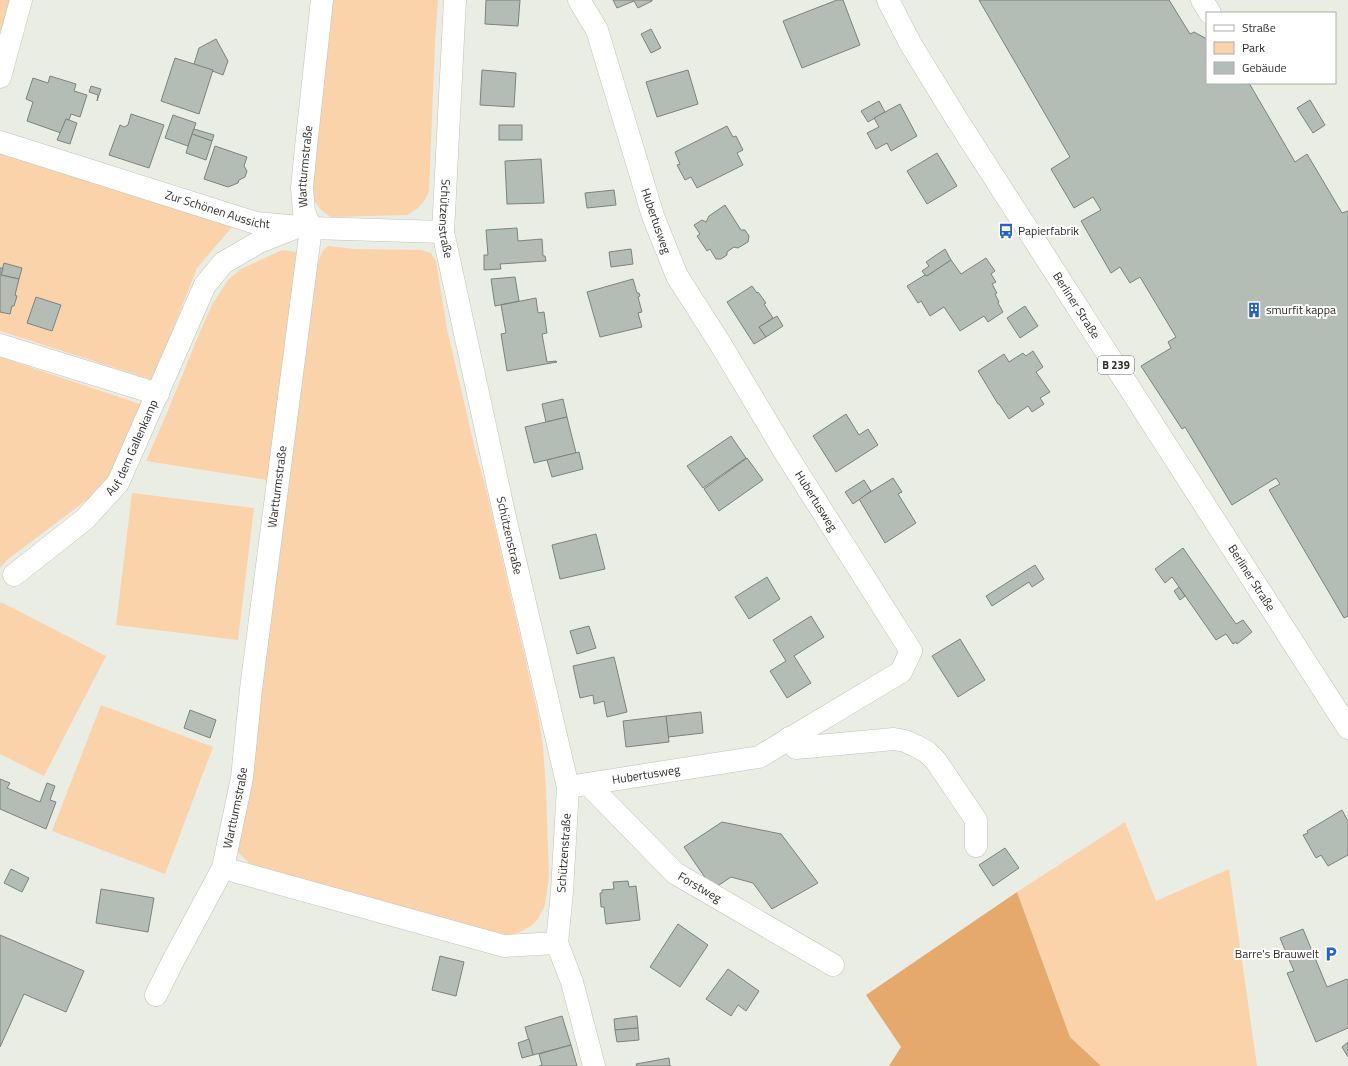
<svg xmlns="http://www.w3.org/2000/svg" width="1348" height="1066" font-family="'Titillium Web',sans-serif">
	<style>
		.green { fill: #fbd3aa }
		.forest { fill: #e4a96b }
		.building { fill: #b4bdb5; stroke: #7b837c }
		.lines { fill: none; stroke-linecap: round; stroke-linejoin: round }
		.minor-casing { stroke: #c0c3b9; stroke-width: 23 }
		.major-casing { stroke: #c0c3b9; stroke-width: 23 }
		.minor { stroke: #fff; stroke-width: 22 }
		.major { stroke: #fff; stroke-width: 22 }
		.labels { text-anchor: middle; stroke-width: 4; stroke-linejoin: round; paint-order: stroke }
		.shield { fill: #fff; stroke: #6d6d6b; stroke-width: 1 }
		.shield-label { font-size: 11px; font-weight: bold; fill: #2e2f2b }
		.street-label { font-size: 12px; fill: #2e2f2b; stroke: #fff }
		.poi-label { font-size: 12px; fill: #2e2f2b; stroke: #fff; text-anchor: start }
	</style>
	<rect width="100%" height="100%" fill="#eaede3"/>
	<g class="green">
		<path d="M0 0H10L0 38Z"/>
		<path d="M331 0H438L435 43 429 191 425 200 418 208 407 215 331 217C321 211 316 205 311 194Z"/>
		<path d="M0 151 233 226 197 268 153 380 0 331Z"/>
		<path d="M329 246 354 249 421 250 431 253 436 261 447 329 474 445 487 493 538 714 543 746 546 789 549 877 545 905 538 919 531 926 520 932 506 936 250 864 238 852V842L317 269C319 260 320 250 329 246Z"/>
		<path d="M282 250 302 253 274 481 146 461 169 408 201 329 213 303 228 280 241 269Z"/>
		<path d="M0 357 143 405 112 476 92 496 8 559 0 568Z"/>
		<path d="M132 493 254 508 238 640 116 625Z"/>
		<path d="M1 602 106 656 44 776 0 754V605Z"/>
		<path d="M101 705 213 747 165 874 52 831Z"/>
		<path d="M1125 822 1156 901 1229 869 1257 1066H1101L1070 1037 1017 892Z"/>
	</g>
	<path class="forest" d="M1017 892 1070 1037 1101 1066H889L901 1047 866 995Z"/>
	<g class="building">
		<path d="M486 0H520L518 26 485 24Z"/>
		<path d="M613 0H652V1L638 8 634 1 617 8Z"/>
		<path d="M837 0H843L860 45 802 68 783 21Z"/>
		<path d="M979 0H1169L1190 34 1194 32 1207 39V83H1249L1295 162 1307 154 1342 213 1348 211V616L1344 618 1269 490 1280 484 1276 478 1232 505 1185 427 1182 429 1141 366 1171 348 1168 342 1176 337 1140 277 1130 283 1120 267 1111 273 1081 221 1101 210 1093 197 1074 208 1051 169 1070 157Z"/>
		<path d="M651 29 661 48 651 53 641 34Z"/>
		<path d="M216 39 228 61 223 75 194 64 199 48Z"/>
		<path d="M175 58 213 70 199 114 161 101Z"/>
		<path d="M482 70 516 73 514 107 480 105Z"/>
		<path d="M688 70 698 104 657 117 646 82Z"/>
		<path d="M50 76 76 84 74 91 87 95 80 117 71 114 69 120 66 119 61 133 27 121 33 102 26 99 33 78 48 83Z"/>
		<path d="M91 86 101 89 97 101 98 95 89 92Z"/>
		<path d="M1310 100 1325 125 1313 133 1297 108Z"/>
		<path d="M879 101 885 112 868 122 861 111Z"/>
		<path d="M900 104 917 136 891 151 887 143 876 149 867 133 879 127 874 118Z"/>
		<path d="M131 114 164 125 149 168 109 155 120 125 124 127 128 125Z"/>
		<path d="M173 115 196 123 188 146 165 138Z"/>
		<path d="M66 119 77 123 70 144 57 140Z"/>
		<rect x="499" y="125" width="23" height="15"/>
		<path d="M727 126 733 137 736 136 743 150 737 153 743 165 697 188 691 177 685 180 677 165 680 164 675 152Z"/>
		<path d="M194 129 214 135 212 141 192 134Z"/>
		<path d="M192 134 212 141 206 160 186 153Z"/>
		<path d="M215 146 247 157 244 166 247 171 245 177 239 180 238 183 228 187 204 179Z"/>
		<path d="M937 153 957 186 927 204 907 171Z"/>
		<path d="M541 159 544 203 507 204 505 161Z"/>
		<path d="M614 190 616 205 587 208 585 193Z"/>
		<path d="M725 205 741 230H745L749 236 748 242 738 248 734 247 727 252V255L721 259H716L710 249 707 251 697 236 700 234 694 225 702 220 706 222 709 216Z"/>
		<path d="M517 228 518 241 542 239 543 256H545L546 261 500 264 501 269 484 270V255H488L486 230Z"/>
		<path d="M631 249 633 264 611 267 609 252Z"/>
		<path d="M945 249 951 260 927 276 925 275 922 271 929 266 926 262Z"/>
		<path d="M986 258 995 271 991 274 996 282 992 284 997 293 995 294 999 302 998 303 1003 312 988 322 984 316 960 331 944 307 930 316 921 301 918 303 907 286 925 275 927 276 951 260 961 274Z"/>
		<path d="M4 263 22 268 19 279 1 275Z"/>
		<path d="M0 268H3L1 275 19 279 15 295 17 296 14 306H12L10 314 0 312Z"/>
		<path d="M515 277 519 301 495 306 491 279Z"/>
		<path d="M633 279 637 293H639L640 296 638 297 642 312 638 313 642 327 600 337 587 292Z"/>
		<path d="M752 286 757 293 758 292 766 303 764 304 773 318 759 327 766 337 754 344 727 302Z"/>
		<path d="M36 297 61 305 52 331 27 323Z"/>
		<path d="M536 298 538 313 544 312 547 333 542 334 547 362 556 361 557 362 507 371 501 334 506 333 501 305Z"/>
		<path d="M1025 306 1038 326 1020 338 1007 318Z"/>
		<path d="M777 316 783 326 766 337 759 327Z"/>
		<path d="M1033 351 1043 367 1036 372 1050 392 1040 398 1044 404 1032 412 1028 406 1009 419 999 404H998L978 371 1004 354 1009 362 1023 353 1026 356Z"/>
		<path d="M563 399 567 417 546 422 542 404Z"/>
		<path d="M846 414 859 435 868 429 878 445 836 472 813 436Z"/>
		<path d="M567 417 576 453 534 463 525 427Z"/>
		<path d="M731 436 746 458 703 488 687 466Z"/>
		<path d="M579 452 583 469 552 477 547 460Z"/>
		<path d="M747 458 763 480 719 511 704 489Z"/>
		<path d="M893 478 902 492 898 494 916 523 885 543 859 499Z"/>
		<path d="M864 480 871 491 853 504 845 492Z"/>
		<path d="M596 534 605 569 560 579 552 545Z"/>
		<path d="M1183 548 1236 624 1243 620 1252 632 1237 644 1236 642 1233 644 1226 634 1216 640 1172 577 1165 583 1155 569Z"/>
		<path d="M1035 565 1044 579 1032 587 1029 582 992 606 986 596Z"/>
		<path d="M767 577 780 599 749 619 735 597Z"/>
		<path d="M1179 587 1185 596 1180 600 1174 591Z"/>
		<path d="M811 616 824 637 794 656 811 683 787 698 770 671 786 661 773 640Z"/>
		<path d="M589 626 596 648 577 654 570 631Z"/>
		<path d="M960 639 985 680 958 697 932 656Z"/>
		<path d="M614 657 627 712 607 717 604 701 594 704 593 695 580 698 573 666Z"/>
		<path d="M190 710 216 720 210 738 184 728Z"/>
		<path d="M701 712 703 733 668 737 666 716Z"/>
		<path d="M666 716 669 742 626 747 623 721Z"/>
		<path d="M0 779 10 783 7 788 40 802 47 783 55 786 50 800 56 802 46 829 0 809Z"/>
		<path d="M1342 810 1348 821V855L1328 866 1321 855 1316 858 1303 835 1308 833 1307 831Z"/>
		<path d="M722 822 781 834 818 883 772 909 753 883 731 877 713 889 684 847Z"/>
		<path d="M1005 848 1019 868 993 886 979 865Z"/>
		<path d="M11 869 29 878 22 892 4 883Z"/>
		<path d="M628 881 629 887 636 886 640 920 606 924 604 907H601L600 893H602V890L614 889 613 882Z"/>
		<path d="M101 889 154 898 148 932 96 923Z"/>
		<path d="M678 924 708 945 680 987 650 967Z"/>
		<path d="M1303 929 1327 987 1347 979 1348 982V1028L1316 1042 1287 973 1294 971 1280 938Z"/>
		<path d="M0 935 84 971 66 1012 24 994 0 1047Z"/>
		<path d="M440 956 464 962 456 996 432 990Z"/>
		<path d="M728 969 759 991 746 1011 738 1005 731 1016 706 999Z"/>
		<path d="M562 1016 571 1045 533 1055 525 1027Z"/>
		<path d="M637 1016 638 1028 615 1030 614 1019Z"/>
		<path d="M638 1028 639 1040 617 1042 615 1030Z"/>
		<path d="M529 1039 533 1055 522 1058 518 1043Z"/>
		<path d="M1348 1042V1057L1342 1047Z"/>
		<path d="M571 1045 577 1066H539L542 1065 539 1054Z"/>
		<path d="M669 1058 670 1066H637L636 1064Z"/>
	</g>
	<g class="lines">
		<g class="minor-casing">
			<g id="minor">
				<path id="s1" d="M455 0 443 232 504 513 568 787 562 891 557 943 572 982 594 1066"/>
				<path d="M1202 0 1210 13"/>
				<path d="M0 77 21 0"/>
				<path id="s2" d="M0 142 256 223 311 228 443 232"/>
				<path d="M0 345 158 394"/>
				<path id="s3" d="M14 575 85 519 118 483 205 285 223 263 259 242 297 227"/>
				<path d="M789 738 796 748 894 739 905 741 916 746 927 752 936 761 976 820V846"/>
				<path id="s4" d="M588 784 675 873 833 965"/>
				<path id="s5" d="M568 787 759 757 901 672 911 651 786 454 721 345 677 276 653 216 597 30 579 0"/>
				<path d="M223 868 504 946 557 943"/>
				<path id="s6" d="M156 995 173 961 223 868 242 778 251 689 311 228 304 212 302 188 306 147 322 0"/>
			</g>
		</g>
		<g class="major-casing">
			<g id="major">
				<path id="s7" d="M888 0 910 43 956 118 1348 728"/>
			</g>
		</g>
		<use href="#minor" class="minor"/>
		<use href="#major" class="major"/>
	</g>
	<defs>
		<g id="bus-bare" transform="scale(1.2)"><path d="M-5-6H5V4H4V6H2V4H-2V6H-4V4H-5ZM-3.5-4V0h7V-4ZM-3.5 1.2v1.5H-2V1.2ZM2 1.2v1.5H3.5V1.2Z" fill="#2261ce" stroke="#fff" stroke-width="2.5" paint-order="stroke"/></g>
		<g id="building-bare" transform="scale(1.2)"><path d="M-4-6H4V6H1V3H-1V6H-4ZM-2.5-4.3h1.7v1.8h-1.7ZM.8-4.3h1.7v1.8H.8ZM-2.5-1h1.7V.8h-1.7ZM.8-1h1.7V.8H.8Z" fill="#2261ce" stroke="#fff" stroke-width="2.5" paint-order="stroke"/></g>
		<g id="parking-bare" transform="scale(1.2)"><path d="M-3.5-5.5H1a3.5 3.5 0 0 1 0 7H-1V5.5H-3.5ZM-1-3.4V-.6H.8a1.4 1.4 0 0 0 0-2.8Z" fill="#2261ce" stroke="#fff" stroke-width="2.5" paint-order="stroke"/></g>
	</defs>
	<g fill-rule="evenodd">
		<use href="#bus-bare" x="1006" y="231"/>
		<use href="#building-bare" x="1254" y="310"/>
		<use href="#parking-bare" x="1331" y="954"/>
	</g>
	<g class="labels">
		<rect class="shield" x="1098" y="356" width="36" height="18" rx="3"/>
		<g class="shield-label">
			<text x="1116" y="369">B 239</text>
		</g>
		<g class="street-label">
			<text dy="4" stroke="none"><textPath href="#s6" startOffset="853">Wartturmstraße</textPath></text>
			<text dy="4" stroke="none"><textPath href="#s2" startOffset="228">Zur Schönen Aussicht</textPath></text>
			<text dy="4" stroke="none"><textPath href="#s1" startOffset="219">Schützenstraße</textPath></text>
			<text transform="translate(656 221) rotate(71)" y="4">Hubertusweg</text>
			<text dy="4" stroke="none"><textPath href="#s7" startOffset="359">Berliner Straße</textPath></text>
			<text dy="4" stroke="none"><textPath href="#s3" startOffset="177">Auf dem Gallenkamp</textPath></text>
			<text dy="4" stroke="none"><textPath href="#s6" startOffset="529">Wartturmstraße</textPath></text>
			<text transform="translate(816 501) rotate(58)" y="4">Hubertusweg</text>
			<text dy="4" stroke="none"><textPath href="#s1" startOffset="543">Schützenstraße</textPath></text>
			<text dy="4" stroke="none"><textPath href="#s7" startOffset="683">Berliner Straße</textPath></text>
			<text dy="4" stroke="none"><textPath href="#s5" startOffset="79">Hubertusweg</textPath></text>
			<text dy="4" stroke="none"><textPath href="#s6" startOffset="205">Wartturmstraße</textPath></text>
			<text transform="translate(564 853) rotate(-86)" y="4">Schützenstraße</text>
			<text dy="4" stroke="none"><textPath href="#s4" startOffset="153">Forstweg</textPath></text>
		</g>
		<g class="poi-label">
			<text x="1018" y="235">Papierfabrik</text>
			<text x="1266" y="314">smurfit kappa</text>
			<text x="1319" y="958" text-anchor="end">Barre's Brauwelt</text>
		</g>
	</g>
	<rect x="1206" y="12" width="130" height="72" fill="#ffffff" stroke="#abacaa"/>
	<rect x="1214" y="25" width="20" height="6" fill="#ffffff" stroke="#abacaa"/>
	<text x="1242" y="32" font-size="12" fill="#2e2f2b">Straße</text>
	<rect x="1214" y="42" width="20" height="12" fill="#fbd3aa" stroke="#abacaa"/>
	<text x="1242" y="52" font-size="12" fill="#2e2f2b">Park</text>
	<rect x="1214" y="62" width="20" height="12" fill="#b4bdb5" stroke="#abacaa"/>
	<text x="1242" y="72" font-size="12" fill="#2e2f2b">Gebäude</text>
</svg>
